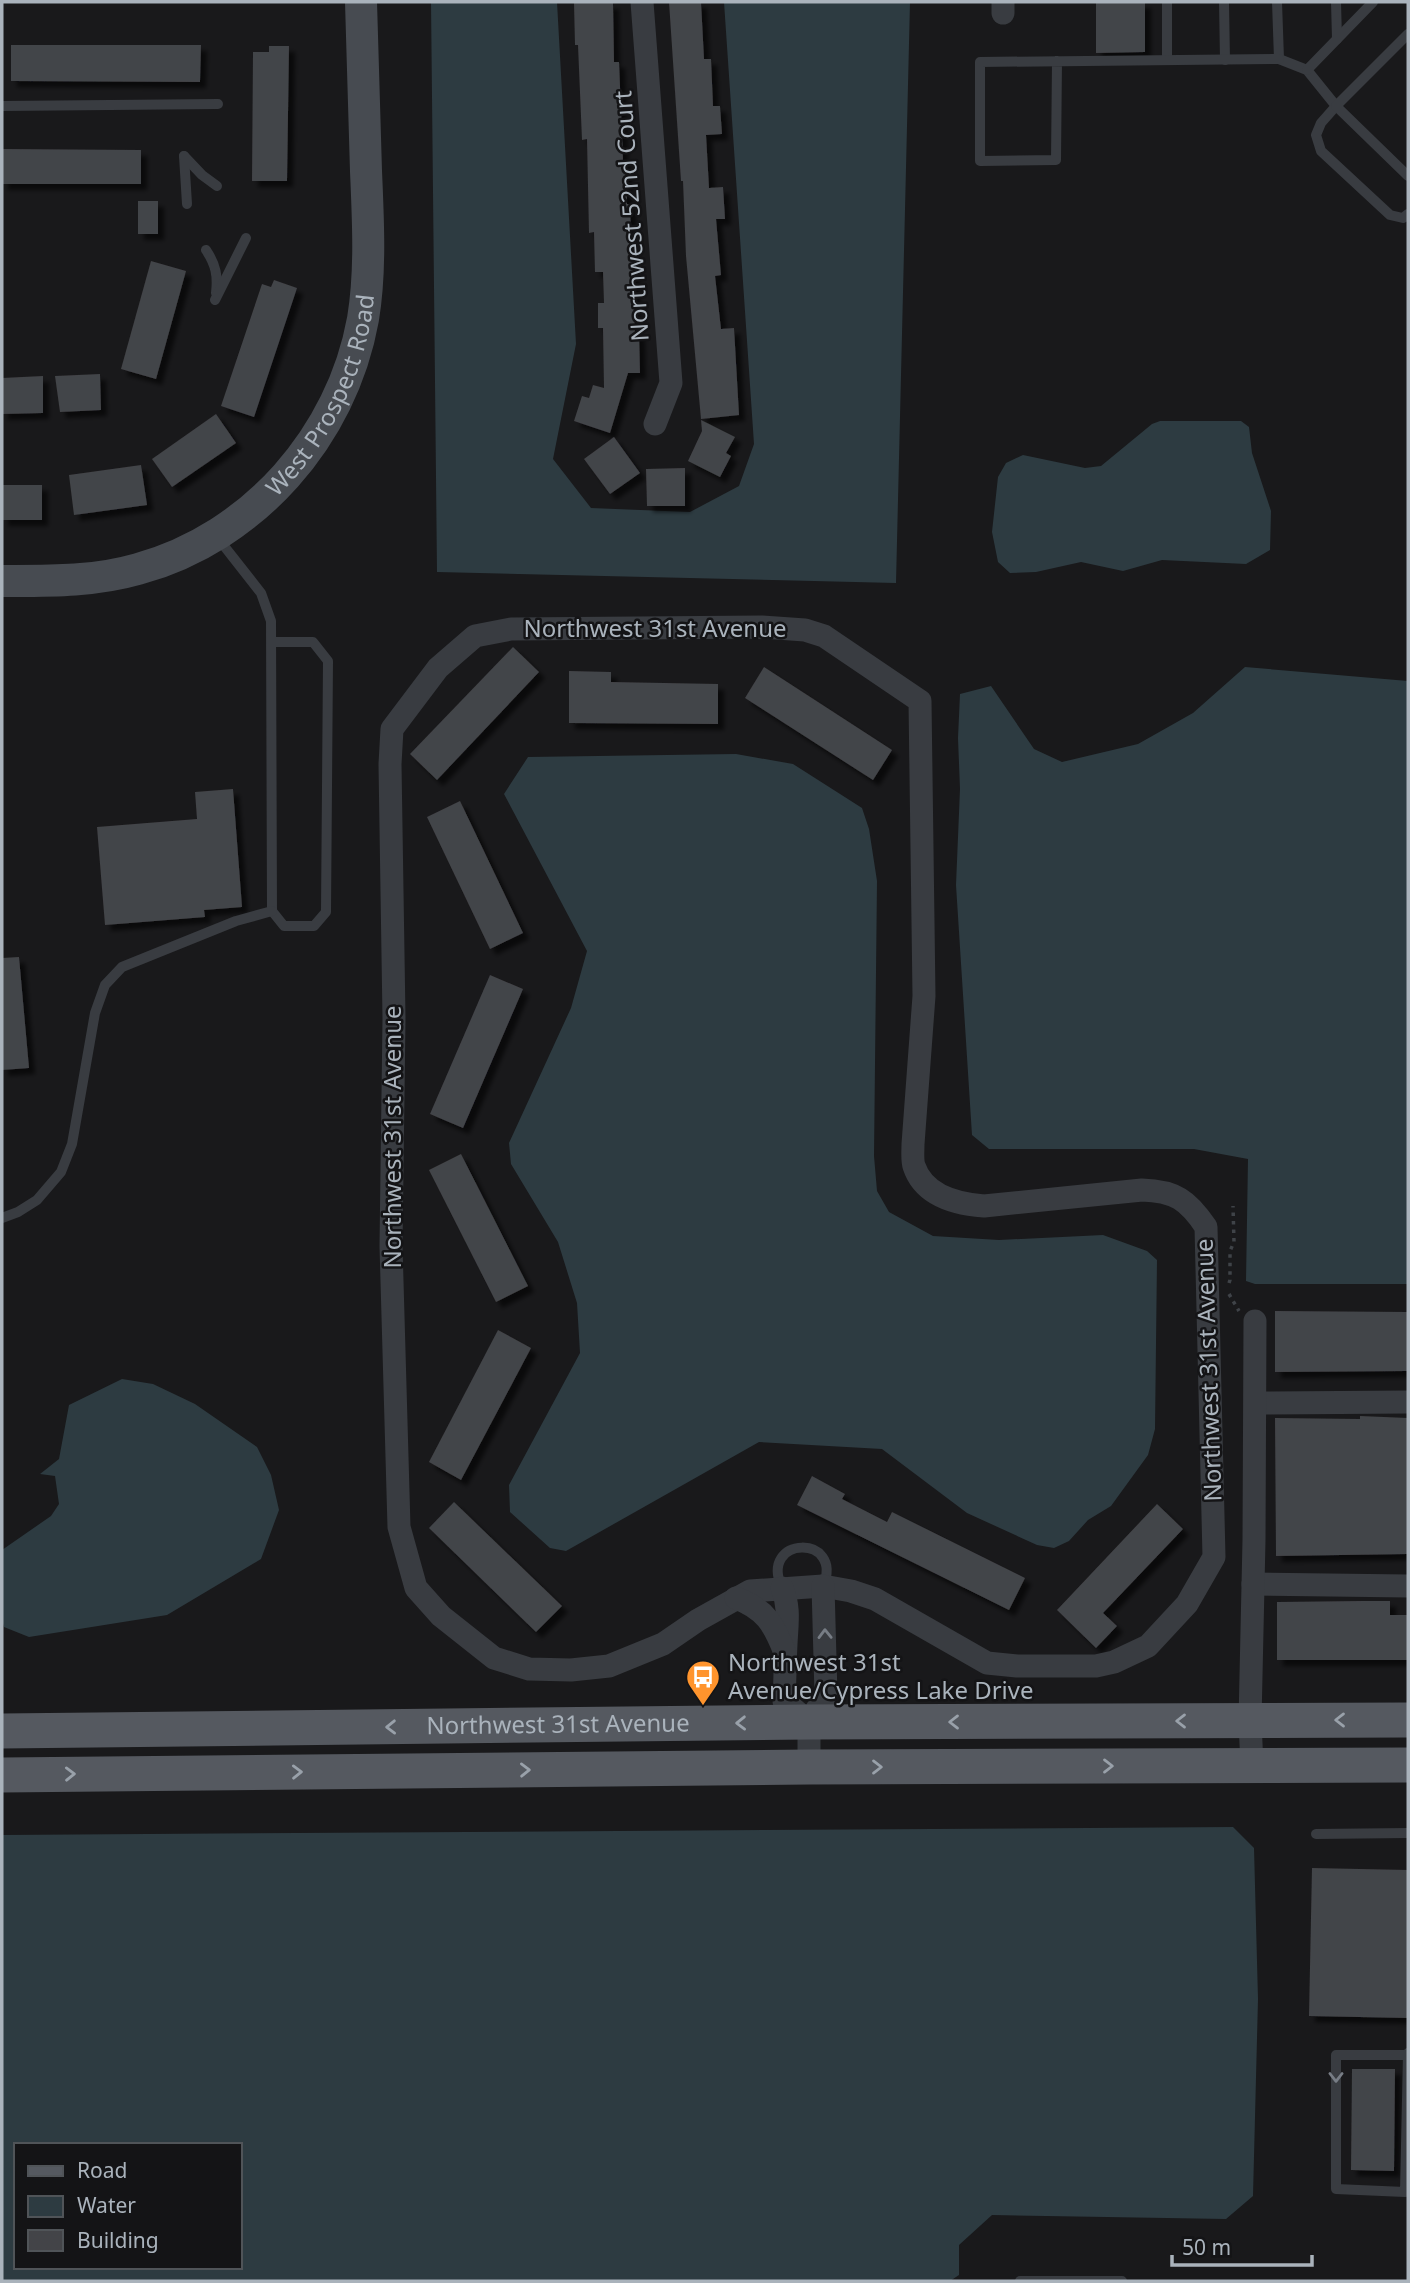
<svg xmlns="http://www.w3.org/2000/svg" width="1410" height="2283" font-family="'Noto Sans',sans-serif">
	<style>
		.water { fill: #2d3b41; fill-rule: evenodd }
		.building { fill: #434448; filter: url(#shadow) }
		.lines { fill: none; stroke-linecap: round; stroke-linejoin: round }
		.path { stroke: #3f4348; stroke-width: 3.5; stroke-dasharray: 3.5 5; stroke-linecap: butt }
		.lane { stroke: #393c41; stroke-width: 10 }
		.street { stroke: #393c41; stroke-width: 23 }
		.secondary { stroke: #474b51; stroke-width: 32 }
		.primary { stroke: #555960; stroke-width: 35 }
		.oneway { stroke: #777d85 }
		.oneway2 { stroke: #99a1aa }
		.labels { text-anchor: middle; stroke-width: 5; stroke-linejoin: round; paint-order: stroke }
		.street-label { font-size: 24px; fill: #aab3bc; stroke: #141416 }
		.poi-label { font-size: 24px; fill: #aab3bc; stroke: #141416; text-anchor: start }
	</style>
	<defs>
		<filter id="shadow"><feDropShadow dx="6" dy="6" stdDeviation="2" flood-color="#0009"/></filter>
	</defs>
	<rect width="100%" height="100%" fill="#19191b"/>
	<g class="water">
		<path d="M431 2H557L576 344 553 459 591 508 690 512 739 486 754 444 724 2H910L896 583 437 572Z"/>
		<path d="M1160 421H1241L1249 427 1252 453 1271 511 1270 550 1246 564 1162 560 1123 571 1081 562 1036 572 1010 573 998 562 992 532 998 477 1006 463 1023 455 1085 468 1101 466 1152 424Z"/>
		<path d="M1245 667 1408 681V1284H1255L1246 1281 1248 1159 1194 1149H989L972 1135 956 885 960 789 958 738 960 694 991 686 1034 749 1062 762 1138 744 1193 713Z"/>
		<path d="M736 754 793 764 862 808 869 829 877 881 874 1156 877 1191 889 1212 933 1236 999 1240 1103 1235 1147 1251 1157 1260 1155 1429 1148 1455 1111 1506 1088 1520 1069 1541 1054 1548 1037 1545 967 1513 882 1449 759 1442 566 1551 550 1548 510 1512 509 1485 580 1353 577 1303 558 1242 511 1164 509 1143 571 1008 587 951 504 794 528 757Z"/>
		<path d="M122 1379 153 1384 195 1404 257 1447 271 1475 279 1510 261 1559 167 1615 29 1637 4 1627 2 1620V1550L51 1516 59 1504 55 1476 40 1474 59 1459 69 1405Z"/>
		<path d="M1233 1827 1254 1848 1258 1999 1253 2196 1226 2219 992 2215 959 2245V2275L950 2281H2V1835ZM16 2145H240V2267H16Z"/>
	</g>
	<g class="building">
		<path d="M669 2H701L704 59H711L713 106H720L722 134 706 135 709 188 723 187 725 219H716L721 275 715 276 721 329 734 328 739 415 701 419 686 256 683 181H681Z"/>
		<path d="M1096 2H1145V52L1096 53Z"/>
		<path d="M574 3H613L614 62H619L623 160H626L627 204H630L631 239H633L635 333H639L640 373H628L610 433 574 421 582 396 589 398 593 385 604 388 603 328H598V303H604L603 272H595L594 232 589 233 587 139 582 140 578 45H575Z"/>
		<path d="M11 45H201L200 82 11 81Z"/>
		<path d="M269 46H289L287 181H252L253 52H269Z"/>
		<path d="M2 149 141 150V184H2Z"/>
		<rect x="138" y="201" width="20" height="33"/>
		<path d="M151 261 186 271 156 379 121 369Z"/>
		<path d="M274 280 297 288 254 417 221 406 262 284 271 287Z"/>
		<path d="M100 374 101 410 60 412 55 376Z"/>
		<path d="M43 376V413L2 414V378Z"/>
		<path d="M216 414 236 443 172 487 152 459Z"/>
		<path d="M701 420 735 437 726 453 731 456 720 477 688 461 702 431Z"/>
		<path d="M614 437 640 473 610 494 584 459Z"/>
		<path d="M141 465 147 505 74 515 69 475Z"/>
		<path d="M685 468V506H647L646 469Z"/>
		<rect x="2" y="485" width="40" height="35"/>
		<path d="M513 647 539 672 437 780 410 754Z"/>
		<path d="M764 667 892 750 873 780 745 698Z"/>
		<path d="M569 671 611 672V682L718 684V724L569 723Z"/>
		<path d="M233 789 242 907 204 910 205 917 105 925 97 827 197 819 195 792Z"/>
		<path d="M460 801 523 933 490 949 427 817Z"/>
		<path d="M19 957 29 1068 2 1070V958Z"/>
		<path d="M490 975 523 989 463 1128 430 1114Z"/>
		<path d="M461 1154 528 1286 496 1302 429 1170Z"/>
		<path d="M1275 1311 1408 1312V1371L1275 1372Z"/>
		<path d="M498 1330 531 1348 461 1480 429 1462Z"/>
		<path d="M1360 1416 1408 1418V1554L1276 1556 1275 1418 1360 1419Z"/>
		<path d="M812 1476 845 1494 842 1499 887 1522 892 1512 1025 1578 1009 1610 797 1505Z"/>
		<path d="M454 1502 562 1606 536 1632 429 1528Z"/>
		<path d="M1157 1504 1183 1529 1103 1613 1117 1626 1096 1648 1057 1610Z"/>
		<path d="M1361 1601H1390V1615H1408V1660H1277V1602Z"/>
		<path d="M1312 1868 1408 1870V2018L1309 2016Z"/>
		<path d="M1352 2069H1395L1394 2171 1351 2170Z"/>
	</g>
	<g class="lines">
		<g class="path">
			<path d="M1229 1283 1230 1280V1251L1234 1242 1233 1206"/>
			<path d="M1229 1294 1239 1311"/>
		</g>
		<g class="lane">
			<path d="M1224 2 1225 60"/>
			<path d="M1277 2 1279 59 1307 70 1336 106 1321 123 1316 135 1321 151 1390 215 1403 218 1408 214"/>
			<path d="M1336 2 1337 39"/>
			<path d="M1408 34 1336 106 1408 176"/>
			<path d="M1167 60V2"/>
			<path d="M1057 61 1056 160 980 161V62C1080 61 1180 60 1279 59"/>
			<path d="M1307 70 1373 2"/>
			<path d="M2 106 218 104"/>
			<path d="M184 156 187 204"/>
			<path d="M184 156 202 175 217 186"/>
			<path d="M206 250C216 265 218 276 216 293"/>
			<path d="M215 300 246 238"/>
			<path d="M217 537 261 593 271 621 272 911 284 926H314L326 912 328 661 313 642H272"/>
			<path d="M2 1218 18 1212 37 1200 61 1172 72 1144 95 1013 105 985 122 967 236 921 272 911"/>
			<path d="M782 1588C758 1535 845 1534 823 1586"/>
			<path d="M1316 1834 1408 1833"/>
			<path d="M1407 2055H1336V2189L1405 2192 1408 2053"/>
			<path d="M1020 2281H1122"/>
		</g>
		<g class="street">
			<path d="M642 2 671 383 655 424"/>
			<path d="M1003 2V13"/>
			<path d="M762 627 805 630 824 636 920 701 924 996 913 1144C913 1151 912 1160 914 1166 924 1196 957 1204 984 1206L1142 1190C1175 1191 1188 1200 1206 1227L1214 1557 1187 1604 1148 1646 1114 1662 1096 1666H1017L987 1663 875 1599 851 1591 823 1586 750 1591 698 1620 663 1644 609 1666 571 1670 529 1669 494 1658 441 1616 416 1588 399 1527 391 1246 394 1018 390 764 392 729 438 668 475 636 511 629Z"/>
			<path d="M1256 1403 1408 1402"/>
			<path d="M1253 1584 1408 1586"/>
			<path d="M782 1588C790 1608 787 1623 786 1644 785 1663 785 1682 784 1701L809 1722"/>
			<path d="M736 1598C765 1609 774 1624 785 1653"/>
			<path d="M1252 1766 1250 1721 1254 1540 1255 1321"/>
			<path d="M809 1767V1722L826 1695 823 1586"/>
		</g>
		<path class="secondary" id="s1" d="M2 581C48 581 93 582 138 569 254 537 342 436 363 319 371 271 368 219 366 171 364 115 363 58 361 2"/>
		<g class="primary">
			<path id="s2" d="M2 1731 809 1722 1408 1720"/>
			<path d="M2 1775 809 1767 1408 1765"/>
		</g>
	</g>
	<defs><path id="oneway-chevron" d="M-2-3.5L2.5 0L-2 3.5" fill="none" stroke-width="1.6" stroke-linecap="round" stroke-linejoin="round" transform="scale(1.75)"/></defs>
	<g class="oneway">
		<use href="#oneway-chevron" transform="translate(825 1634) rotate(-91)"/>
		<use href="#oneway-chevron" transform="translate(1336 2077) rotate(90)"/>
	</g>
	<g class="oneway2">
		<use href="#oneway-chevron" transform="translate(1340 1720) rotate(180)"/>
		<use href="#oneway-chevron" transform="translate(1181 1721) rotate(180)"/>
		<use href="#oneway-chevron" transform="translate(954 1722) rotate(180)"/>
		<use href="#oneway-chevron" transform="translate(741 1723) rotate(179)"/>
		<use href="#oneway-chevron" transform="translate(391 1727) rotate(179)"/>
		<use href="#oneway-chevron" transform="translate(1108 1766)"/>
		<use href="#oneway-chevron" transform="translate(877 1767)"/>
		<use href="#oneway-chevron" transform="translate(525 1770) rotate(-1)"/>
		<use href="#oneway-chevron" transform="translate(297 1772) rotate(-1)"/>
		<use href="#oneway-chevron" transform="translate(70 1774) rotate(-1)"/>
	</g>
	<defs>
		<g id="bus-pin" transform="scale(1.75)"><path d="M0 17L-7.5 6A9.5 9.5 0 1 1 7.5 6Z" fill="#ff942d" stroke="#141416"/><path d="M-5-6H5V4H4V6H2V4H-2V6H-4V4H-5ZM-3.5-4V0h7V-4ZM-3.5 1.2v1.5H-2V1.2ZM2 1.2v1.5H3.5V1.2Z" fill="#fff"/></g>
	</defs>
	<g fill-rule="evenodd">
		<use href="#bus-pin" x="703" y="1677"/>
	</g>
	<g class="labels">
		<g class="street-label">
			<text transform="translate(632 216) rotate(-94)" y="8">Northwest 52nd Court</text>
			<text dy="8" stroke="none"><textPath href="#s1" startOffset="404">West Prospect Road</textPath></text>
			<text x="655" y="637">Northwest 31st Avenue</text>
			<text transform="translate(393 1137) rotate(-90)" y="8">Northwest 31st Avenue</text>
			<text transform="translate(1209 1370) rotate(-92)" y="8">Northwest 31st Avenue</text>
			<text dy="8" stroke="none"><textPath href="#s2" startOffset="556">Northwest 31st Avenue</textPath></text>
		</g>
		<g class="poi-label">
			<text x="728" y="1671">Northwest 31st<tspan x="728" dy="28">Avenue/Cypress Lake Drive</tspan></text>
		</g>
	</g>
	<rect width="1410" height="2283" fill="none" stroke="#aab3bc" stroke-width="7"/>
	<rect x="14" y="2143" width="228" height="126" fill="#141416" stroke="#505458" stroke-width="2"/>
	<rect x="28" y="2166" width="35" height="10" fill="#555960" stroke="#505458" stroke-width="2"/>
	<text x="77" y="2178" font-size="21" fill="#aab3bc">Road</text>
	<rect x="28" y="2196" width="35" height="21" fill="#2d3b41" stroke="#505458" stroke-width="2"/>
	<text x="77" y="2213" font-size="21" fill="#aab3bc">Water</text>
	<rect x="28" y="2230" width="35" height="21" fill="#434448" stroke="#505458" stroke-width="2"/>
	<text x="77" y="2248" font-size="21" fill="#aab3bc">Building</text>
	<path d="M1172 2255v10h140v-10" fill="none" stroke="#aab3bc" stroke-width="3.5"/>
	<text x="1182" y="2255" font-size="21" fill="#aab3bc" stroke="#141416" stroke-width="5" paint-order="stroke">50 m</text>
</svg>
